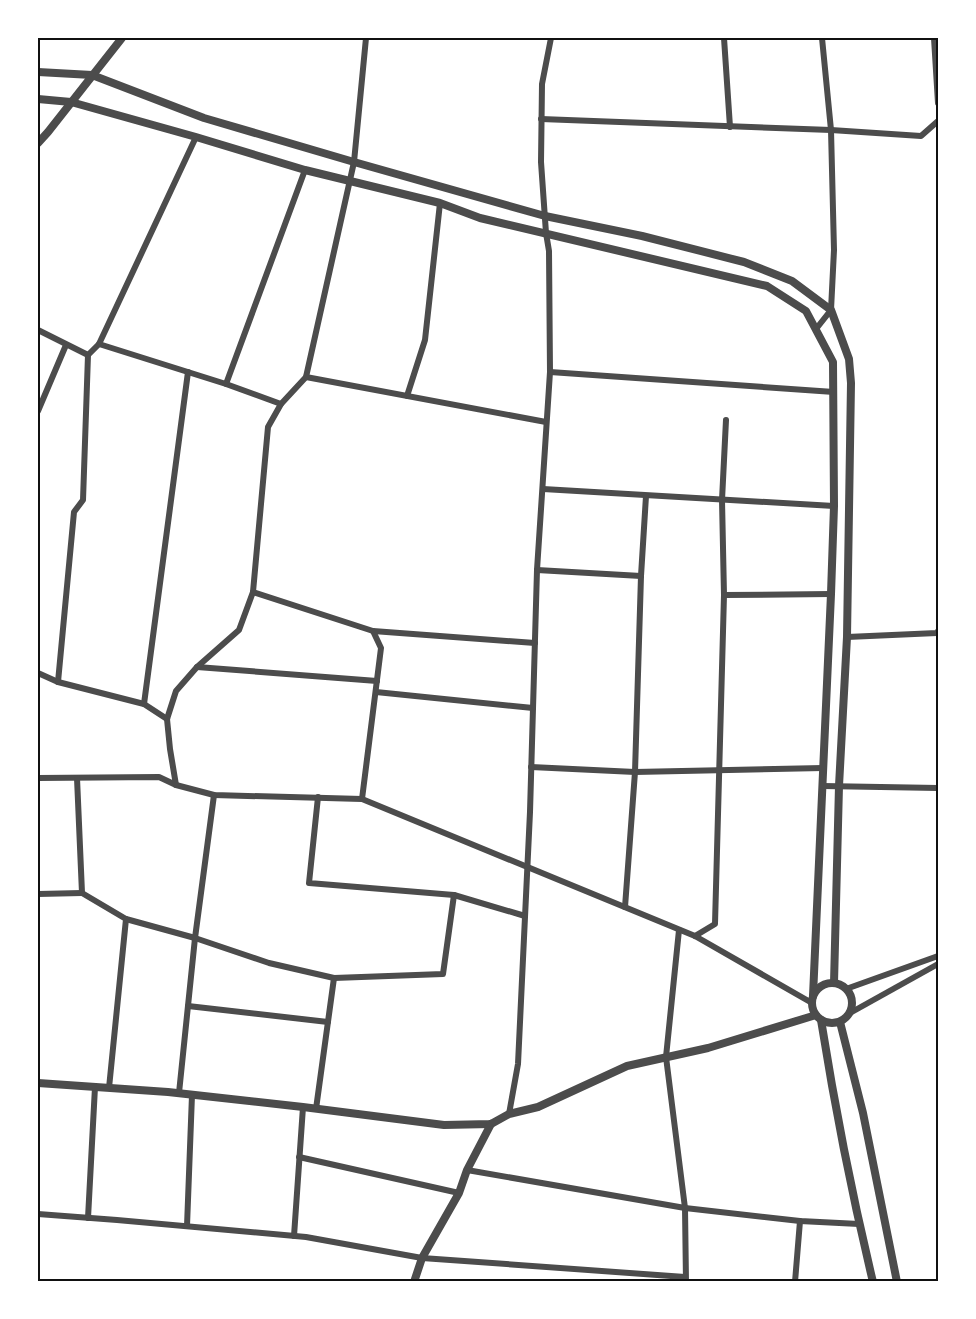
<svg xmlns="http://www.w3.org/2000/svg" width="976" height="1319" font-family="'Fira Sans Condensed',sans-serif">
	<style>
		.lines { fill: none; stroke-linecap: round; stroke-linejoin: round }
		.minor { stroke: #4c4c4c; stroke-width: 6 }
		.tertiary { stroke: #4c4c4c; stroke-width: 8 }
		.neatline { fill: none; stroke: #111; stroke-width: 2 }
	</style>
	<rect width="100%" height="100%" fill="#fff"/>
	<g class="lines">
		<g class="minor">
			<path d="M724 38 730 127"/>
			<path d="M934 38 938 103"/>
			<path d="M541 119 831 130 921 136 938 121"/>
			<path d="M816 329 831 310 834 250 831 130 822 38"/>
			<path d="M38 330 88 355"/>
			<path d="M99 344 226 384 281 404"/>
			<path d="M550 372 834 392"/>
			<path d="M306 377 546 422"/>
			<path d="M226 384 305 170"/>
			<path d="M407 396 425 340 440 203"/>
			<path d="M38 411 66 345"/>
			<path d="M543 489 834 506"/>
			<path d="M537 570 641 576"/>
			<path d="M253 592 373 631 381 648 362 799"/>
			<path d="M724 595 831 594"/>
			<path d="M373 631 535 643"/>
			<path d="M847 637 937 633 938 631"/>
			<path d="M197 667 377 681"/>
			<path d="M38 673 58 682 144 704 167 719"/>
			<path d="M58 682 74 512 83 500 88 355 99 344 196 137"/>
			<path d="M376 692 533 708"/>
			<path d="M144 704 188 372"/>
			<path d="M531 767 635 772 823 768"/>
			<path d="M38 778 159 777 176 785 214 795 362 799 695 936 812 1003"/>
			<path d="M77 778 82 893 126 919 109 1088"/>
			<path d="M176 785 170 749 167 719 176 691 197 667 239 630 253 592 268 427 281 404 306 377 354 162 366 38"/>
			<path d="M823 786 938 788"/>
			<path d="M318 797 309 883 454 895 525 916"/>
			<path d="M38 894 82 893"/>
			<path d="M625 907 635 772 641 576 646 496"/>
			<path d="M126 919 195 938 269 963 334 978 443 974 454 895"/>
			<path d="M679 930 666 1057 685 1208 686 1282"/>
			<path d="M695 936 715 924 724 595 722 500 726 420"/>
			<path d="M846 989 938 956"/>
			<path d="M188 1006 328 1022"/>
			<path d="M850 1013 938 964"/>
			<path d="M179 1093 195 938 214 795"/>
			<path d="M316 1109 334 978"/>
			<path d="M509 1114 518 1064 530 812 537 570 550 372 549 251 546 233 541 162 542 84 551 38"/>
			<path d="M299 1157 459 1193"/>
			<path d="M467 1170 685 1208 800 1221 859 1224"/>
			<path d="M38 1214 117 1220 306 1237 422 1258 685 1277"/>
			<path d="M88 1218 95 1087"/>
			<path d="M187 1226 192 1095"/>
			<path d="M294 1236 303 1107"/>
			<path d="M795 1282 800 1221"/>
		</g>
		<g class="tertiary">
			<path d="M38 72 92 75 204 118 354 162 545 216 642 236 744 262 792 281 831 310 849 359 851 383 847 637 839 786 834 983"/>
			<path d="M38 99 71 102 196 137 305 170 440 203 480 218 767 286 806 311 833 362 834 506 831 594 813 996"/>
			<path d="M38 143 48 132 122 38"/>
			<circle cx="832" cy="1003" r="20"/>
			<path d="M821 1020C835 1108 852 1195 873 1282"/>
			<path d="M840 1022 863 1113 897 1282"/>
			<path d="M38 1083 168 1092 303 1107 444 1125 491 1124 509 1114 538 1107 627 1066 708 1048 816 1015"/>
			<path d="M414 1282 422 1258 459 1193 467 1170 491 1124"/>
		</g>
	</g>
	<rect width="976" height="1319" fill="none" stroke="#ffffff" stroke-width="78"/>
	<rect x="39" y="39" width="898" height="1241" class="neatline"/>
</svg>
